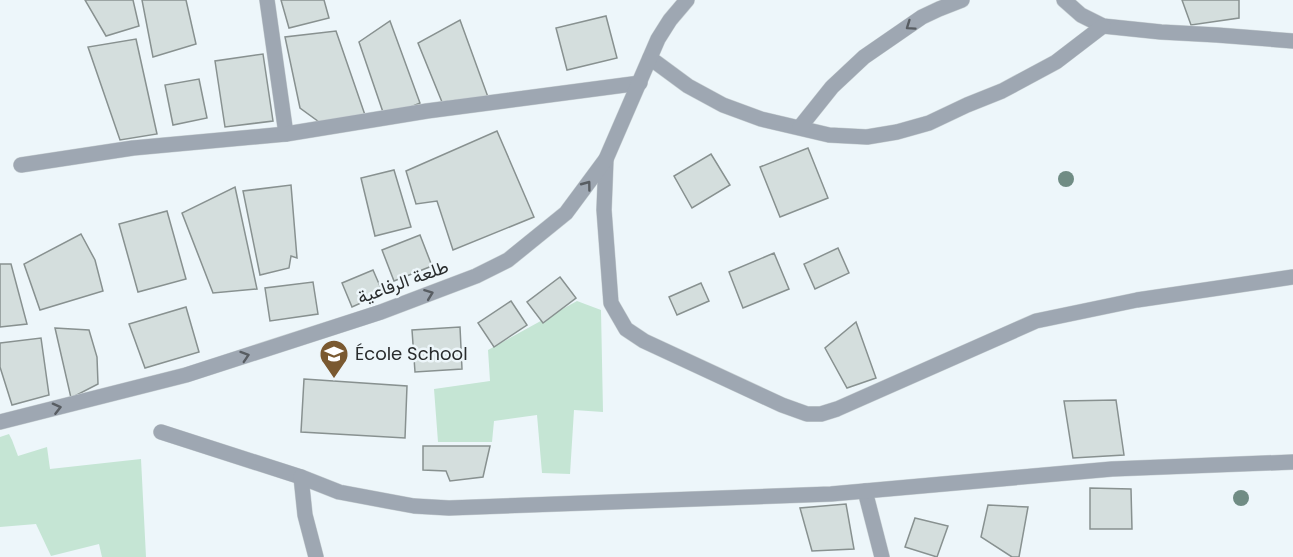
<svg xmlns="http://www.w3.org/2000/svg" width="1293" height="557" font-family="Poppins,Vazirmatn,sans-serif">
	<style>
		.green { fill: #c5e5d4 }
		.building { fill: #d4dedd; stroke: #889190; stroke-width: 1.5 }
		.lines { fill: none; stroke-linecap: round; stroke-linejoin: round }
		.minor-casing { stroke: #cad2d5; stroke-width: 16 }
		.minor { stroke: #9ea7b2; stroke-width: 15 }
		.tree { fill: #708c84 }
		.oneway { stroke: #585d62 }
		.labels { text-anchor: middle; stroke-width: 5; stroke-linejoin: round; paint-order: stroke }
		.street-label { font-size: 18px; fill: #292c2d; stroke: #edf6fa }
		.poi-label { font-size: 18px; fill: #292c2d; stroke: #edf6fa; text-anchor: start }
	</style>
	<rect width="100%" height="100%" fill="#edf6fa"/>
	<g class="green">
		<path d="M577 301 601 310 603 412 574 410 570 474 542 473 537 415 494 421 492 442H438L434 389 490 381 488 350Z"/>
		<path d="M9 434 12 440 18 456 47 447 50 469 141 459 146 557H102L99 544 51 556 36 524 0 527V437Z"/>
	</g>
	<g class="building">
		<path d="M85 0H133L139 26 106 36Z"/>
		<path d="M142 0H186L196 44 153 57Z"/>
		<path d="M281 0H324L329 18 289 28Z"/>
		<path d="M1182 0H1239V18L1191 25Z"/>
		<path d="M606 16 617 58 567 70 556 28Z"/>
		<path d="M460 20 488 97 442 102 418 43Z"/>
		<path d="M390 21 420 103 385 118 359 42Z"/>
		<path d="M336 31 365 115 326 127 300 108 285 37Z"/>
		<path d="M136 39 157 134 120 140 88 47Z"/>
		<path d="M263 54 273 121 225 127 215 61Z"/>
		<path d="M199 79 207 118 173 125 165 85Z"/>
		<path d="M497 131 534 217 453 250 437 201 416 204 406 171Z"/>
		<path d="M808 148 828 198 780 217 760 167Z"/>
		<path d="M711 154 730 185 692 208 674 176Z"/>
		<path d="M394 170 411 227 375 236 361 178Z"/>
		<path d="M291 185 297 258 291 256 289 268 260 275 243 191Z"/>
		<path d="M235 187 257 289 213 293 182 213Z"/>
		<path d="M167 211 186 279 138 292 119 224Z"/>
		<path d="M81 234 95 260 103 291 40 310 24 264Z"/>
		<path d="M420 235 432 266 394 281 382 250Z"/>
		<path d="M838 248 849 273 815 289 804 264Z"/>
		<path d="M774 253 789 289 743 308 729 272Z"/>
		<path d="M0 264H11L27 324 0 327Z"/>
		<path d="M373 270 383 293 352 307 342 283Z"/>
		<path d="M560 277 576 298 543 323 527 302Z"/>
		<path d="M313 282 318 314 270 321 265 288Z"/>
		<path d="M701 283 709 301 677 315 669 297Z"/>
		<path d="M511 301 527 325 494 347 478 323Z"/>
		<path d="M186 307 199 352 145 368 129 324Z"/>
		<path d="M856 322 876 378 847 388 825 348Z"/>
		<path d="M460 327 462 369 415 372 412 330Z"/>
		<path d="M55 328 89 330 97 357 98 384 71 398Z"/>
		<path d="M41 338 49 395 12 405 0 367V343Z"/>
		<path d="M304 379 407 386 405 438 301 432Z"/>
		<path d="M1116 400 1124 455 1073 458 1064 401Z"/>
		<path d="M423 446H490L483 477 450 481 446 471 423 470Z"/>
		<path d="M1090 488 1131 489 1132 529H1090Z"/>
		<path d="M846 504 854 549 812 551 800 508Z"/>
		<path d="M988 505 1028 507 1019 557H1012L981 537Z"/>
		<path d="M915 518 948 526 937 557 905 547Z"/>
	</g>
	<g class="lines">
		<g class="minor-casing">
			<g id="minor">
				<path d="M267 0 286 134"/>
				<path d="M1064 0 1081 15 1103 26 1161 32 1217 35 1293 41"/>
				<path d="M650 58 688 86 723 105 761 119 829 135 867 137 897 132 929 123 967 105 1002 91 1056 62 1103 26"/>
				<path d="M800 127 832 87 864 57 922 17 939 9 962 0"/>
				<path d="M606 159 604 210 611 303 626 329 644 341 782 405 807 414H821L837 409 1036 321 1137 300 1293 277"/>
				<path d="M21 165 133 148 286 134 427 111 640 83"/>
				<path d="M0 422 186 375 381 312 476 276 508 260 566 213 606 159 658 39 670 20 687 0"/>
				<path d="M161 432 301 477"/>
				<path d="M865 491 882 557"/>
				<path d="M316 557 305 515 301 477 339 492 414 506 449 508 831 494 1112 469 1293 462"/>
			</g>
		</g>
		<use href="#minor" class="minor"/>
	</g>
	<g class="tree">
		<circle cx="1066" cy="179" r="8"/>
		<circle cx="1241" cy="498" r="8"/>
	</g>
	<defs><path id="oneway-chevron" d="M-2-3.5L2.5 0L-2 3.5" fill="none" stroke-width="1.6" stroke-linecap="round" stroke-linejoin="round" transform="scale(1.5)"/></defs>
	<g class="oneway">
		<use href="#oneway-chevron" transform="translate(910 26) rotate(145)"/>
		<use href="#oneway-chevron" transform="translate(587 185) rotate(-53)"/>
		<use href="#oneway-chevron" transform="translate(429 294) rotate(-21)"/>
		<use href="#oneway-chevron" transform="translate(245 356) rotate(-18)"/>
		<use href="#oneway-chevron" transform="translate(57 408) rotate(-14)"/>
	</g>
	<defs>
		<g id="school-pin" transform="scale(1.5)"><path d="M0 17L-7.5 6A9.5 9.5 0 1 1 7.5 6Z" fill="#7a5930" stroke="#edf6fa"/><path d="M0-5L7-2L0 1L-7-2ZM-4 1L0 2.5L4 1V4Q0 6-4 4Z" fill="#fff"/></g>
	</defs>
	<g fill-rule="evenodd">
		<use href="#school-pin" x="334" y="354"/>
	</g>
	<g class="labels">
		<g class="street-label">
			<text transform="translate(403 282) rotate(-20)" y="6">طلعة الرفاعية</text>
		</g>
		<g class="poi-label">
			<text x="355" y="360">École School</text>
		</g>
	</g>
</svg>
